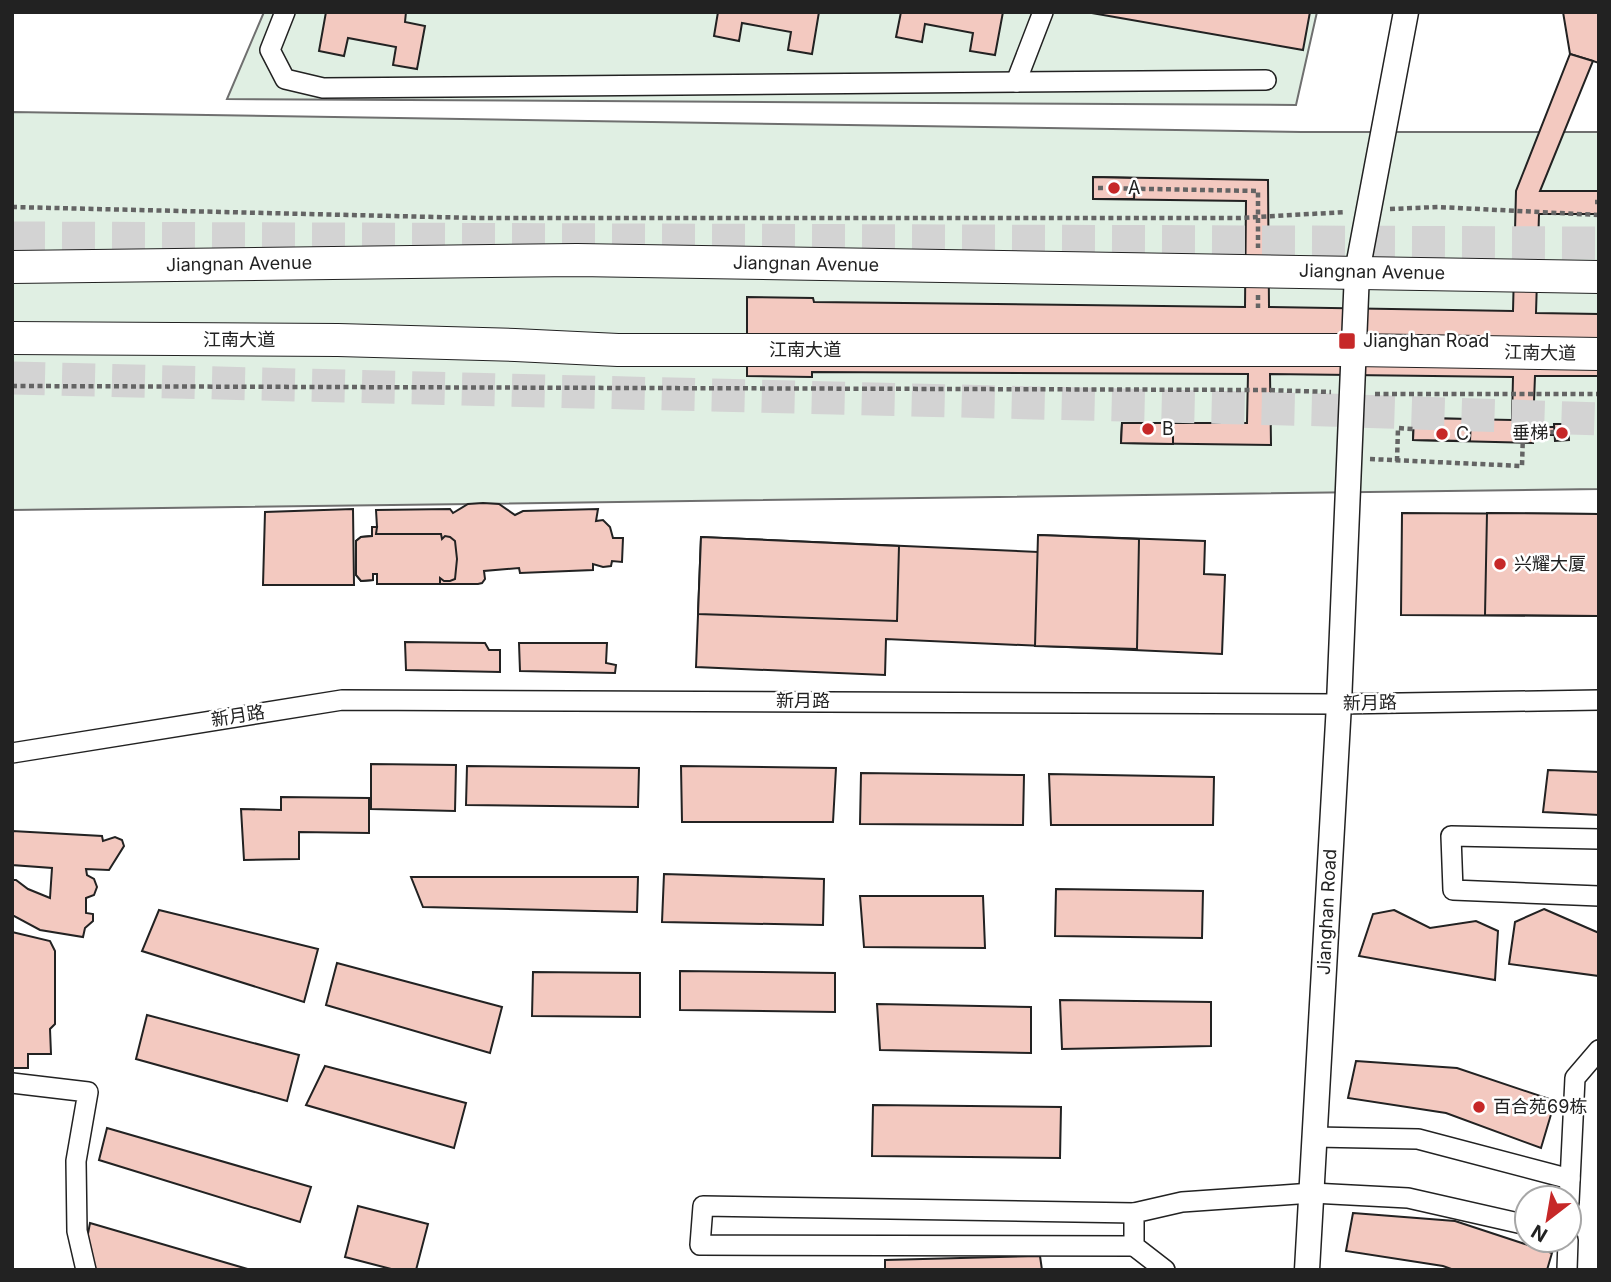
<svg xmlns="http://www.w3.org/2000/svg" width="1611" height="1282" font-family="Inter,'Noto Sans SC',sans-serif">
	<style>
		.green { fill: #e0efe3; stroke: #6f6f6f; stroke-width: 2 }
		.building { fill: #f3c9c0; stroke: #222; stroke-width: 2 }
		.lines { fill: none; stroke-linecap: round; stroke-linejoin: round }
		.trunk-tunnel { stroke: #d3d3d3; stroke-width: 33; stroke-dasharray: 33 17; stroke-linecap: butt }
		.minor-casing { stroke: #222; stroke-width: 22 }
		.tertiary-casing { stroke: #222; stroke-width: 27 }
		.primary-casing { stroke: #222; stroke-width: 34 }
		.path { stroke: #646464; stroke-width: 4.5; stroke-dasharray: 5 3.5; stroke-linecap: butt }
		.minor { stroke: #fff; stroke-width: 19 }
		.tertiary { stroke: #fff; stroke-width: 24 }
		.primary { stroke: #fff; stroke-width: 32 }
		.poi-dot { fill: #c62828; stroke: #fff; stroke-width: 2.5 }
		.labels { text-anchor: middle; stroke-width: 5; stroke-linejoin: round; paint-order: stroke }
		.poi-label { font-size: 18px; fill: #222; stroke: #fff; text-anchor: start }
		.street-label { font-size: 18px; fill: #222; stroke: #fff }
	</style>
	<rect width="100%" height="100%" fill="#fff"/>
	<g class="green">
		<path d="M264 12H1317L1296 105 227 99Z"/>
		<path d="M12 112 1302 132H1599V489L12 510Z"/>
	</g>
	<g class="building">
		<path d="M326 12H406L405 22 425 26 417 69 393 65 396 47 348 38 344 56 319 51Z"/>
		<path d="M718 12H819L812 54 788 50 791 32 742 23 739 41 714 36Z"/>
		<path d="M901 12H1003L995 55 970 51 973 33 925 24 922 42 896 37Z"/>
		<path d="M1086 12H1310L1303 50Z"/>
		<path d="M1563 12H1599V63L1570 54Z"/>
		<path d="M1570 54 1593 61 1540 191H1599V214H1539L1536 313 1599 314V376H1535L1533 427H1555V435H1533V443L1413 440 1414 418 1512 420 1513 377 1270 374 1271 445 1121 443 1122 423H1247L1248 374 812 372V377L747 376V297L813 298 814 302 1245 307 1246 201 1093 199V177L1268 180 1269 307 1513 311 1516 191Z"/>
		<path d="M1093 177 1135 178 1134 199H1093Z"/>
		<path d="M1414 418 1471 419 1470 441 1413 440Z"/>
		<path d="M1122 423H1173V444L1121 443Z"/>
		<path d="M1554 424H1568L1569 440 1555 441Z"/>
		<path d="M483 503 499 504 515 515 523 511 598 509 596 521 603 520 610 527 613 538H623L622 562 612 561 611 566 603 567 593 564V570L520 573 519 568 484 571 485 579 482 583 478 584H377V574H373V580L361 581 356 575V541L361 537 372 536V527H377L376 510 450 509 453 513 468 504Z"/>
		<path d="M353 509 354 585H263L265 512Z"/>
		<path d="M1402 513 1599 514V616L1401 615Z"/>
		<path d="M1487 513 1599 514V616L1485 615Z"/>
		<path d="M372 527H377L376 534H441L442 539 445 536 450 537 455 541 457 559 455 579 450 581H444L440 578V584H377V574H373V580L361 581 356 575V541L361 537 372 536Z"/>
		<path d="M1038 535 1205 541 1204 574 1225 575 1222 654 886 639 885 675 696 667 701 537 1038 552Z"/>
		<path d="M1038 535 1139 539 1137 649 1035 646Z"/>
		<path d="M701 537 899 546 897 621 698 614Z"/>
		<path d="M405 642 485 643 489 650H500V672L406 670Z"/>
		<path d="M519 643H607L606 663 616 665 615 673 520 671Z"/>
		<path d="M371 764 456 765 455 811 371 809Z"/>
		<path d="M467 766 639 768 638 807 466 805Z"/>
		<path d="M681 766 836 768 833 822H682Z"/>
		<path d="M1548 770 1599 772V815L1543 812Z"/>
		<path d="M861 773 1024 775 1023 825 860 824Z"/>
		<path d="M1049 774 1214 777 1213 825H1051Z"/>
		<path d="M281 797 369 798V833L299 832V859L244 860 241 809 281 810Z"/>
		<path d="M12 831 102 836 103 841 115 837 122 840 124 846 109 870 86 869 87 875 94 879 97 887 94 895 86 898V913L93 914V921L85 928 83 937 40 930 12 915V880H16L28 889 50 898 52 868 12 865Z"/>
		<path d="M664 874 824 879 823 925 662 922Z"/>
		<path d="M411 877H638L637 912 423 907Z"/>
		<path d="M1056 889 1203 891 1202 938 1055 936Z"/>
		<path d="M860 896H983L985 948 864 947Z"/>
		<path d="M1544 909 1599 933V976L1509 964 1515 922Z"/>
		<path d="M159 910 318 949 304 1002 142 951Z"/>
		<path d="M1394 910 1430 928 1476 921 1498 931 1495 980 1359 956 1373 914Z"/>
		<path d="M12 932 50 941 55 951V1024L50 1029 51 1054H28V1068H12Z"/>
		<path d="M337 963 502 1007 490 1053 326 1005Z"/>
		<path d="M680 971 835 973V1012L680 1010Z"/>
		<path d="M533 972 640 973V1017L532 1016Z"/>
		<path d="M1060 1000 1211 1002V1046L1062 1049Z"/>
		<path d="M877 1004 1031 1007V1053L880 1050Z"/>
		<path d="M147 1015 299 1055 287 1101 136 1059Z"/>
		<path d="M1356 1061 1457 1068 1555 1101 1541 1148 1446 1113 1348 1098Z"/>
		<path d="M325 1066 466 1103 454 1148 306 1105Z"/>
		<path d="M873 1105 1061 1107 1060 1158 872 1156Z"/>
		<path d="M107 1128 311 1187 300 1222 99 1160Z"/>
		<path d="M358 1206 428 1224 416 1270H395L345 1257Z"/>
		<path d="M1353 1213 1455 1221 1552 1253 1547 1270H1454L1443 1266 1346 1251Z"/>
		<path d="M90 1223 251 1270H81Z"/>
		<path d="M1040 1256 1042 1270H885V1260Z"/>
	</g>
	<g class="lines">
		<g class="trunk-tunnel">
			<path d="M12 238 1599 243"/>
			<path d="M12 378 1327 410 1599 419"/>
		</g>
		<g class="minor-casing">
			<g id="minor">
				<path d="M285 12 270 50 285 79 323 88 1266 80"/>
				<path d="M1016 82 1043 12"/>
				<path d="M12 753 342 700 1339 704 1599 700"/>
				<path d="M1599 839 1451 836 1453 890 1599 896"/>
				<path d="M12 1083 88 1092 76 1161 77 1231 86 1270"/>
				<path d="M1315 1137 1418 1139 1570 1179"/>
				<path d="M1569 1202 1575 1078 1599 1050"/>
				<path d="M1134 1213 703 1206 700 1245 1134 1246"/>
				<path d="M1165 1270 1134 1246V1213L1182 1202 1312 1193 1408 1198 1527 1225"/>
				<path d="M1567 1270 1568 1240"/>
			</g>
		</g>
		<g class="tertiary-casing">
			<path id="tertiary" d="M1307 1270 1339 704 1357 272 1406 12"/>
		</g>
		<g class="primary-casing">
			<g id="primary">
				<path d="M12 267 577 260 1599 277"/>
				<path d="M12 338 338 340 515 345 618 350H1354L1599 354"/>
			</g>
		</g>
		<g class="path">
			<path d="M1098 188 1258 191V248"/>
			<path d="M1595 202H1599"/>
			<path d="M12 207 477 218H1239L1346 212"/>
			<path d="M1390 209 1438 207 1599 215"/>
			<path d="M1258 295V308"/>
			<path d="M12 386 1266 390 1331 392"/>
			<path d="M1375 394H1599"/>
			<path d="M1370 459 1522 466 1523 433 1555 432"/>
			<path d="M1397 461 1398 428 1413 429"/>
		</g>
		<use href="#minor" class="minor"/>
		<use href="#tertiary" class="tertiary"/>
		<use href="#primary" class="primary"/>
	</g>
	<g class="poi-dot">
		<circle cx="1114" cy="188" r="7"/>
		<rect x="1338" y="332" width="18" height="18" rx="3.5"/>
		<circle cx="1148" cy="429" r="7"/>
		<circle cx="1562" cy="433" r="7"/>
		<circle cx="1442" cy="434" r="7"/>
		<circle cx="1500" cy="564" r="7"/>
		<circle cx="1479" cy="1107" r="7"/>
	</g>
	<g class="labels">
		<g class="poi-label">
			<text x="1128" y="194">A</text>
			<text x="1363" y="347">Jianghan Road</text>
			<text x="1162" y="435">B</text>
			<text x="1548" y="439" text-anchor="end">垂梯</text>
			<text x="1456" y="440">C</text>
			<text x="1514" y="570">兴耀大厦</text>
			<text x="1493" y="1113">百合苑69栋</text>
		</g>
		<g class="street-label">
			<text transform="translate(239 264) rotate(-1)" y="6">Jiangnan Avenue</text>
			<text transform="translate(806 264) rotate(1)" y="6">Jiangnan Avenue</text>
			<text transform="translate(1372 272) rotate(1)" y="6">Jiangnan Avenue</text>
			<text x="239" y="346">江南大道</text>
			<text x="805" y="356">江南大道</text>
			<text transform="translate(1540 353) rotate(1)" y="6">江南大道</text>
			<text x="803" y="707">新月路</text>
			<text transform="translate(1370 703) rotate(-1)" y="6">新月路</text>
			<text transform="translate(238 716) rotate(-9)" y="6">新月路</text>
			<text transform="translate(1327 912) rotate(-87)" y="6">Jianghan Road</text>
		</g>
	</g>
	<rect width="1611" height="1282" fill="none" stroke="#222222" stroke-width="28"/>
	<g transform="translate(1548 1219) rotate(211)"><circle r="33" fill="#ffffff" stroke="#a7a7a7" stroke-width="2"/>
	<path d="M0-5L12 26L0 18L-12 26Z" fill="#c62828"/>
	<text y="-10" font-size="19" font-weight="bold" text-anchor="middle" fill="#222222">N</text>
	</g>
</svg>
